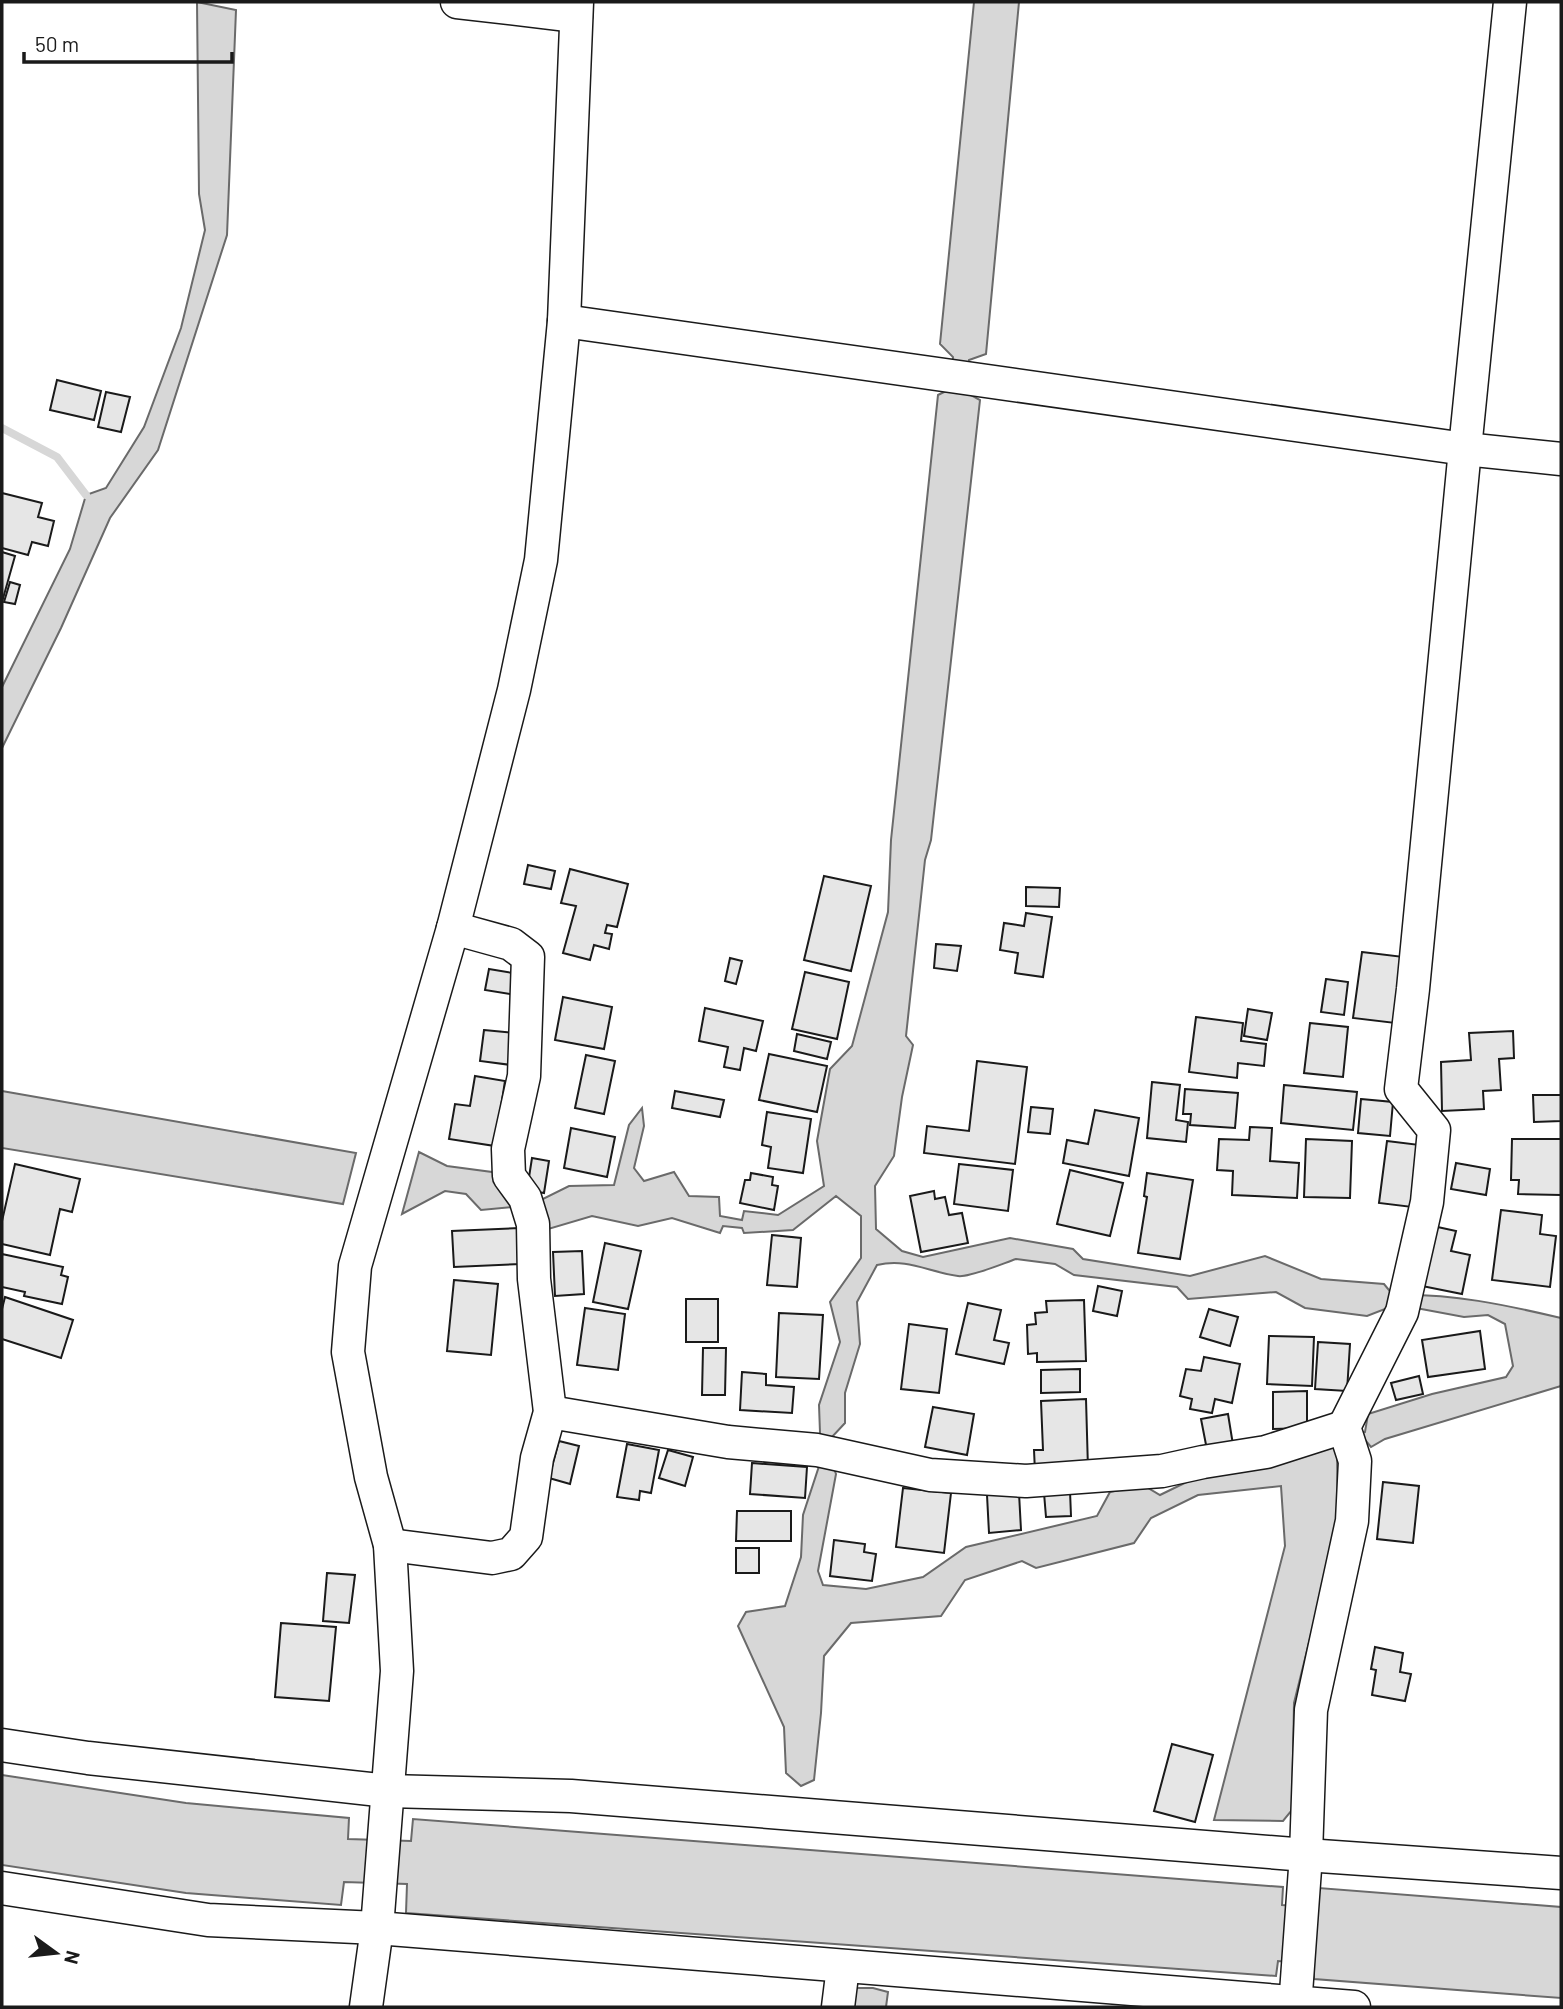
<svg xmlns="http://www.w3.org/2000/svg" width="1563" height="2009" font-family="Barlow,sans-serif">
	<style>
		.water { fill: #d7d7d7; stroke: #6a6a6a; stroke-width: 2; fill-rule: evenodd }
		.lines { fill: none; stroke-linecap: round; stroke-linejoin: round }
		.stream { stroke: #d7d7d7; stroke-width: 8 }
		.building { fill: #e6e6e6; stroke: #1a1a1a; stroke-width: 2 }
		.minor-casing { stroke: #1a1a1a; stroke-width: 35 }
		.minor { stroke: #fff; stroke-width: 32 }
	</style>
	<rect width="100%" height="100%" fill="#fff"/>
	<g class="water">
		<path d="M197 2 236 10 227 235 158 450 110 518 61 628 2 748V687L70 549 86 495 106 488 144 427 181 328 205 230 199 194Z"/>
		<path d="M974 2H1019L986 354 969 360 967 393 980 400 931 840 925 860 906 1036 913 1045 902 1097 894 1156 875 1186 876 1229 902 1251 923 1257 1010 1238 1073 1249 1083 1259 1190 1276 1265 1256 1321 1279 1384 1284 1393 1295C1451 1293 1506 1305 1561 1318V1386L1385 1439 1371 1447 1366 1441 1337 1453 1338 1526 1294 1703 1292 1810 1283 1821 1214 1820 1285 1546 1281 1486 1198 1495 1151 1518 1134 1543 1036 1568 1022 1561 965 1580 941 1616 851 1623 824 1656 821 1713 814 1780 801 1786 786 1773 784 1727 738 1626 746 1612 785 1606 801 1557 803 1515 821 1460 819 1405 840 1342 830 1302 861 1258V1216L836 1196 793 1230 744 1233 742 1228 723 1226 720 1233 672 1218 638 1226 592 1216 545 1230 513 1207 481 1210 466 1194 445 1191 402 1214 419 1152 447 1166 492 1172 517 1197 539 1201 569 1186 614 1185 629 1125 642 1108 644 1126 634 1168 644 1181 674 1172 689 1196 719 1197 720 1216 742 1220 744 1211 778 1215 824 1186 817 1141 830 1069 852 1046 888 912 891 840 938 395 950 389 953 357 940 344ZM1016 1259 1055 1264 1074 1275 1177 1287 1188 1299 1276 1292 1305 1308 1367 1316 1390 1307 1416 1308 1464 1317 1488 1315 1505 1324 1513 1366 1506 1377 1432 1394 1368 1414 1365 1432 1271 1465 1201 1475 1160 1495 1143 1485 1110 1492 1097 1516 966 1547 923 1577 866 1589 823 1585 818 1571 836 1474 832 1463 830 1439 845 1423V1393L860 1344 857 1302 877 1265C908 1258 928 1272 958 1276 969 1278 1004 1263 1016 1259Z"/>
		<path d="M2 1091 356 1153 343 1204 2 1148Z"/>
		<path d="M2 1775 186 1803 349 1818 348 1839 411 1841 413 1819 1283 1887 1282 1905 1318 1907 1319 1888 1561 1907V1998L1314 1979V1964L1278 1961 1276 1976 406 1913 407 1884 344 1882 341 1905 186 1893 2 1865Z"/>
		<path d="M855 1988H873L888 1992 886 2007H853Z"/>
	</g>
	<g class="lines">
		<path class="stream" d="M2 428 57 457 86 495"/>
	</g>
	<g class="building">
		<path d="M57 380 101 391 94 420 50 410Z"/>
		<path d="M106 392 130 397 121 432 98 427Z"/>
		<path d="M2 493 42 503 38 517 54 521 48 546 32 542 28 555 2 548Z"/>
		<path d="M2 552 15 556 2 602Z"/>
		<path d="M10 582 20 585 15 604 4 602Z"/>
		<path d="M528 865 555 871 551 889 524 884Z"/>
		<path d="M570 869 628 884 617 927 607 925 605 933 612 934 609 949 594 945 590 960 563 953 576 906 561 903Z"/>
		<path d="M824 876 871 886 851 971 804 960Z"/>
		<path d="M1026 887 1060 888 1059 907 1026 906Z"/>
		<path d="M1026 913 1052 917 1043 977 1015 973 1018 953 1000 950 1004 923 1024 926Z"/>
		<path d="M936 944 961 946 957 971 934 968Z"/>
		<path d="M1362 952 1404 957 1395 1023 1353 1018Z"/>
		<path d="M730 958 742 961 736 984 725 981Z"/>
		<path d="M489 969 519 974 516 995 485 990Z"/>
		<path d="M805 972 849 982 837 1039 792 1029Z"/>
		<path d="M1326 979 1348 982 1344 1015 1321 1012Z"/>
		<path d="M563 997 612 1007 604 1049 555 1040Z"/>
		<path d="M705 1008 763 1021 756 1051 744 1048 740 1070 724 1067 728 1047 699 1041Z"/>
		<path d="M1248 1009 1272 1013 1267 1040 1244 1036Z"/>
		<path d="M1196 1017 1243 1023 1241 1041 1266 1044 1264 1066 1238 1063 1237 1078 1189 1072Z"/>
		<path d="M1310 1023 1348 1027 1343 1077 1304 1073Z"/>
		<path d="M484 1030 515 1033 511 1065 480 1061Z"/>
		<path d="M1513 1031 1514 1058 1499 1059 1501 1090 1483 1091 1484 1109 1442 1111 1441 1062 1471 1060 1469 1033Z"/>
		<path d="M797 1034 831 1042 827 1059 794 1051Z"/>
		<path d="M769 1054 827 1066 817 1112 759 1100Z"/>
		<path d="M586 1055 615 1061 604 1114 575 1108Z"/>
		<path d="M977 1061 1027 1067 1015 1164 924 1153 927 1126 969 1131Z"/>
		<path d="M475 1076 505 1081 495 1146 449 1139 455 1104 470 1106Z"/>
		<path d="M1152 1082 1180 1085 1176 1120 1188 1122 1186 1142 1147 1138Z"/>
		<path d="M1284 1085 1357 1092 1353 1130 1281 1123Z"/>
		<path d="M1185 1089 1238 1093 1235 1128 1190 1125 1191 1114H1183Z"/>
		<path d="M675 1091 724 1100 720 1117 672 1108Z"/>
		<path d="M1533 1095H1561V1121L1534 1122Z"/>
		<path d="M1361 1099 1393 1102 1390 1136 1358 1133Z"/>
		<path d="M1031 1107 1053 1109 1050 1134 1028 1132Z"/>
		<path d="M1095 1110 1139 1118 1129 1176 1063 1163 1067 1140 1088 1144Z"/>
		<path d="M767 1112 811 1119 803 1173 768 1168 771 1147 762 1145Z"/>
		<path d="M1250 1127 1272 1128 1270 1161 1299 1163 1297 1198 1232 1195 1233 1171 1217 1170 1219 1139 1249 1140Z"/>
		<path d="M571 1128 615 1137 607 1177 564 1168Z"/>
		<path d="M1306 1139 1352 1141 1350 1198 1304 1197Z"/>
		<path d="M1512 1139H1561V1195L1518 1194 1519 1180H1511Z"/>
		<path d="M1387 1141 1420 1145 1412 1207 1379 1203Z"/>
		<path d="M532 1158 549 1161 544 1193 527 1190Z"/>
		<path d="M1456 1163 1490 1169 1486 1195 1451 1189Z"/>
		<path d="M15 1164 80 1179 72 1212 60 1209 50 1255 2 1244V1221Z"/>
		<path d="M959 1164 1013 1170 1008 1211 954 1204Z"/>
		<path d="M1070 1170 1123 1183 1110 1236 1057 1224Z"/>
		<path d="M751 1173 773 1177 772 1185 778 1186 774 1210 740 1203 745 1180H750Z"/>
		<path d="M1147 1173 1193 1180 1180 1259 1138 1253 1147 1197 1144 1196Z"/>
		<path d="M934 1191 935 1199 945 1197 949 1215 962 1213 968 1243 921 1252 910 1196Z"/>
		<path d="M1501 1210 1542 1215 1540 1234 1556 1236 1550 1287 1492 1280Z"/>
		<path d="M1433 1226 1456 1231 1451 1251 1470 1255 1462 1294 1422 1286Z"/>
		<path d="M519 1228 521 1264 454 1267 452 1231Z"/>
		<path d="M772 1235 801 1238 797 1287 767 1285Z"/>
		<path d="M605 1243 641 1251 628 1309 593 1302Z"/>
		<path d="M582 1251 584 1294 555 1296 553 1252Z"/>
		<path d="M2 1254 63 1267 61 1275 68 1277 62 1304 24 1296 25 1292 2 1287Z"/>
		<path d="M454 1280 498 1284 491 1355 447 1351Z"/>
		<path d="M1098 1286 1122 1291 1117 1316 1093 1311Z"/>
		<path d="M5 1297 73 1320 61 1358 2 1339V1309Z"/>
		<rect x="686" y="1299" width="32" height="43"/>
		<path d="M1084 1300 1086 1361 1037 1362V1353L1028 1354 1027 1325 1036 1324 1035 1313 1047 1312 1046 1301Z"/>
		<path d="M968 1303 1001 1310 994 1340 1009 1343 1004 1364 956 1354Z"/>
		<path d="M585 1308 625 1314 618 1370 577 1365Z"/>
		<path d="M1209 1309 1238 1317 1230 1346 1200 1337Z"/>
		<path d="M779 1313 823 1315 819 1379 776 1377Z"/>
		<path d="M909 1324 947 1329 939 1393 901 1389Z"/>
		<path d="M1480 1331 1485 1369 1428 1377 1422 1340Z"/>
		<path d="M1269 1336 1314 1337 1312 1386 1267 1384Z"/>
		<path d="M1318 1342 1350 1344 1347 1391 1315 1389Z"/>
		<path d="M703 1348H726L725 1395H702Z"/>
		<path d="M1204 1357 1240 1364 1232 1403 1215 1399 1212 1413 1190 1409 1192 1399 1180 1396 1186 1369 1201 1371Z"/>
		<path d="M1080 1369V1392L1041 1393V1370Z"/>
		<path d="M742 1372 766 1374V1385L794 1387 792 1413 740 1410Z"/>
		<path d="M1419 1376 1423 1394 1396 1400 1391 1383Z"/>
		<path d="M1307 1391V1428L1273 1429V1392Z"/>
		<path d="M1086 1399 1088 1469 1035 1472 1034 1450H1043L1041 1401Z"/>
		<path d="M933 1407 974 1414 967 1455 925 1447Z"/>
		<path d="M1228 1414 1234 1451 1208 1455 1201 1419Z"/>
		<path d="M559 1441 579 1446 570 1484 549 1478Z"/>
		<path d="M627 1444 659 1450 651 1493 640 1491 639 1500 617 1497Z"/>
		<path d="M668 1450 693 1457 685 1486 659 1478Z"/>
		<path d="M752 1463 807 1467 805 1498 750 1494Z"/>
		<path d="M1383 1482 1419 1486 1413 1543 1377 1539Z"/>
		<path d="M903 1488 951 1493 944 1553 896 1547Z"/>
		<path d="M1070 1491 1071 1516 1046 1517 1044 1493Z"/>
		<path d="M1019 1493 1021 1530 989 1533 987 1495Z"/>
		<path d="M737 1511H791V1541H736Z"/>
		<path d="M834 1540 865 1544 864 1552 876 1554 872 1581 830 1576Z"/>
		<rect x="736" y="1548" width="23" height="25"/>
		<path d="M327 1573 355 1575 349 1623 323 1621Z"/>
		<path d="M281 1623 336 1627 329 1701 275 1697Z"/>
		<path d="M1375 1647 1403 1653 1400 1672 1411 1674 1405 1701 1372 1695 1376 1670 1371 1669Z"/>
		<path d="M1172 1744 1213 1755 1195 1822 1154 1811Z"/>
	</g>
	<g class="lines">
		<g class="minor-casing">
			<g id="minor">
				<path d="M457 2 576 16"/>
				<path d="M564 321 1465 449 1561 459"/>
				<path d="M550 1412 728 1442 817 1450 930 1475 1026 1481 1162 1471 1203 1462 1266 1452 1344 1427"/>
				<path d="M390 1545 492 1558 511 1554 526 1537 537 1458 550 1412 534 1279 533 1224 525 1198 509 1176 508 1149 524 1076 528 957 511 944 453 928"/>
				<path d="M2 1745 88 1758 388 1791 571 1796 1306 1855 1561 1873"/>
				<path d="M2 1888 208 1920 377 1928 1354 2007"/>
				<path d="M366 2007 377 1928 397 1671 390 1545 371 1477 348 1352 355 1266 453 928 514 690 541 560 564 321 577 2"/>
				<path d="M838 2007 843 1967"/>
				<path d="M1295 2007 1306 1855 1311 1710 1352 1521 1355 1461 1344 1427 1402 1312 1427 1202 1434 1130 1401 1089 1413 989 1465 449 1510 2"/>
			</g>
		</g>
		<use href="#minor" class="minor"/>
	</g>
	<rect width="1563" height="2009" fill="none" stroke="#1a1a1a" stroke-width="7"/>
	<g transform="translate(56 1953) rotate(105)" stroke="#ffffff" stroke-width="5" paint-order="stroke">
	<path d="M0-5L12 26L0 18L-12 26Z" fill="#1a1a1a"/>
	<text y="-10" font-size="19" font-weight="bold" text-anchor="middle" fill="#1a1a1a">N</text>
	</g>
	<path d="M24 52v10h208v-10" fill="none" stroke="#1a1a1a" stroke-width="3.5"/>
	<text x="35" y="52" font-size="21" fill="#1a1a1a" stroke="#ffffff" stroke-width="5" paint-order="stroke">50 m</text>
</svg>
